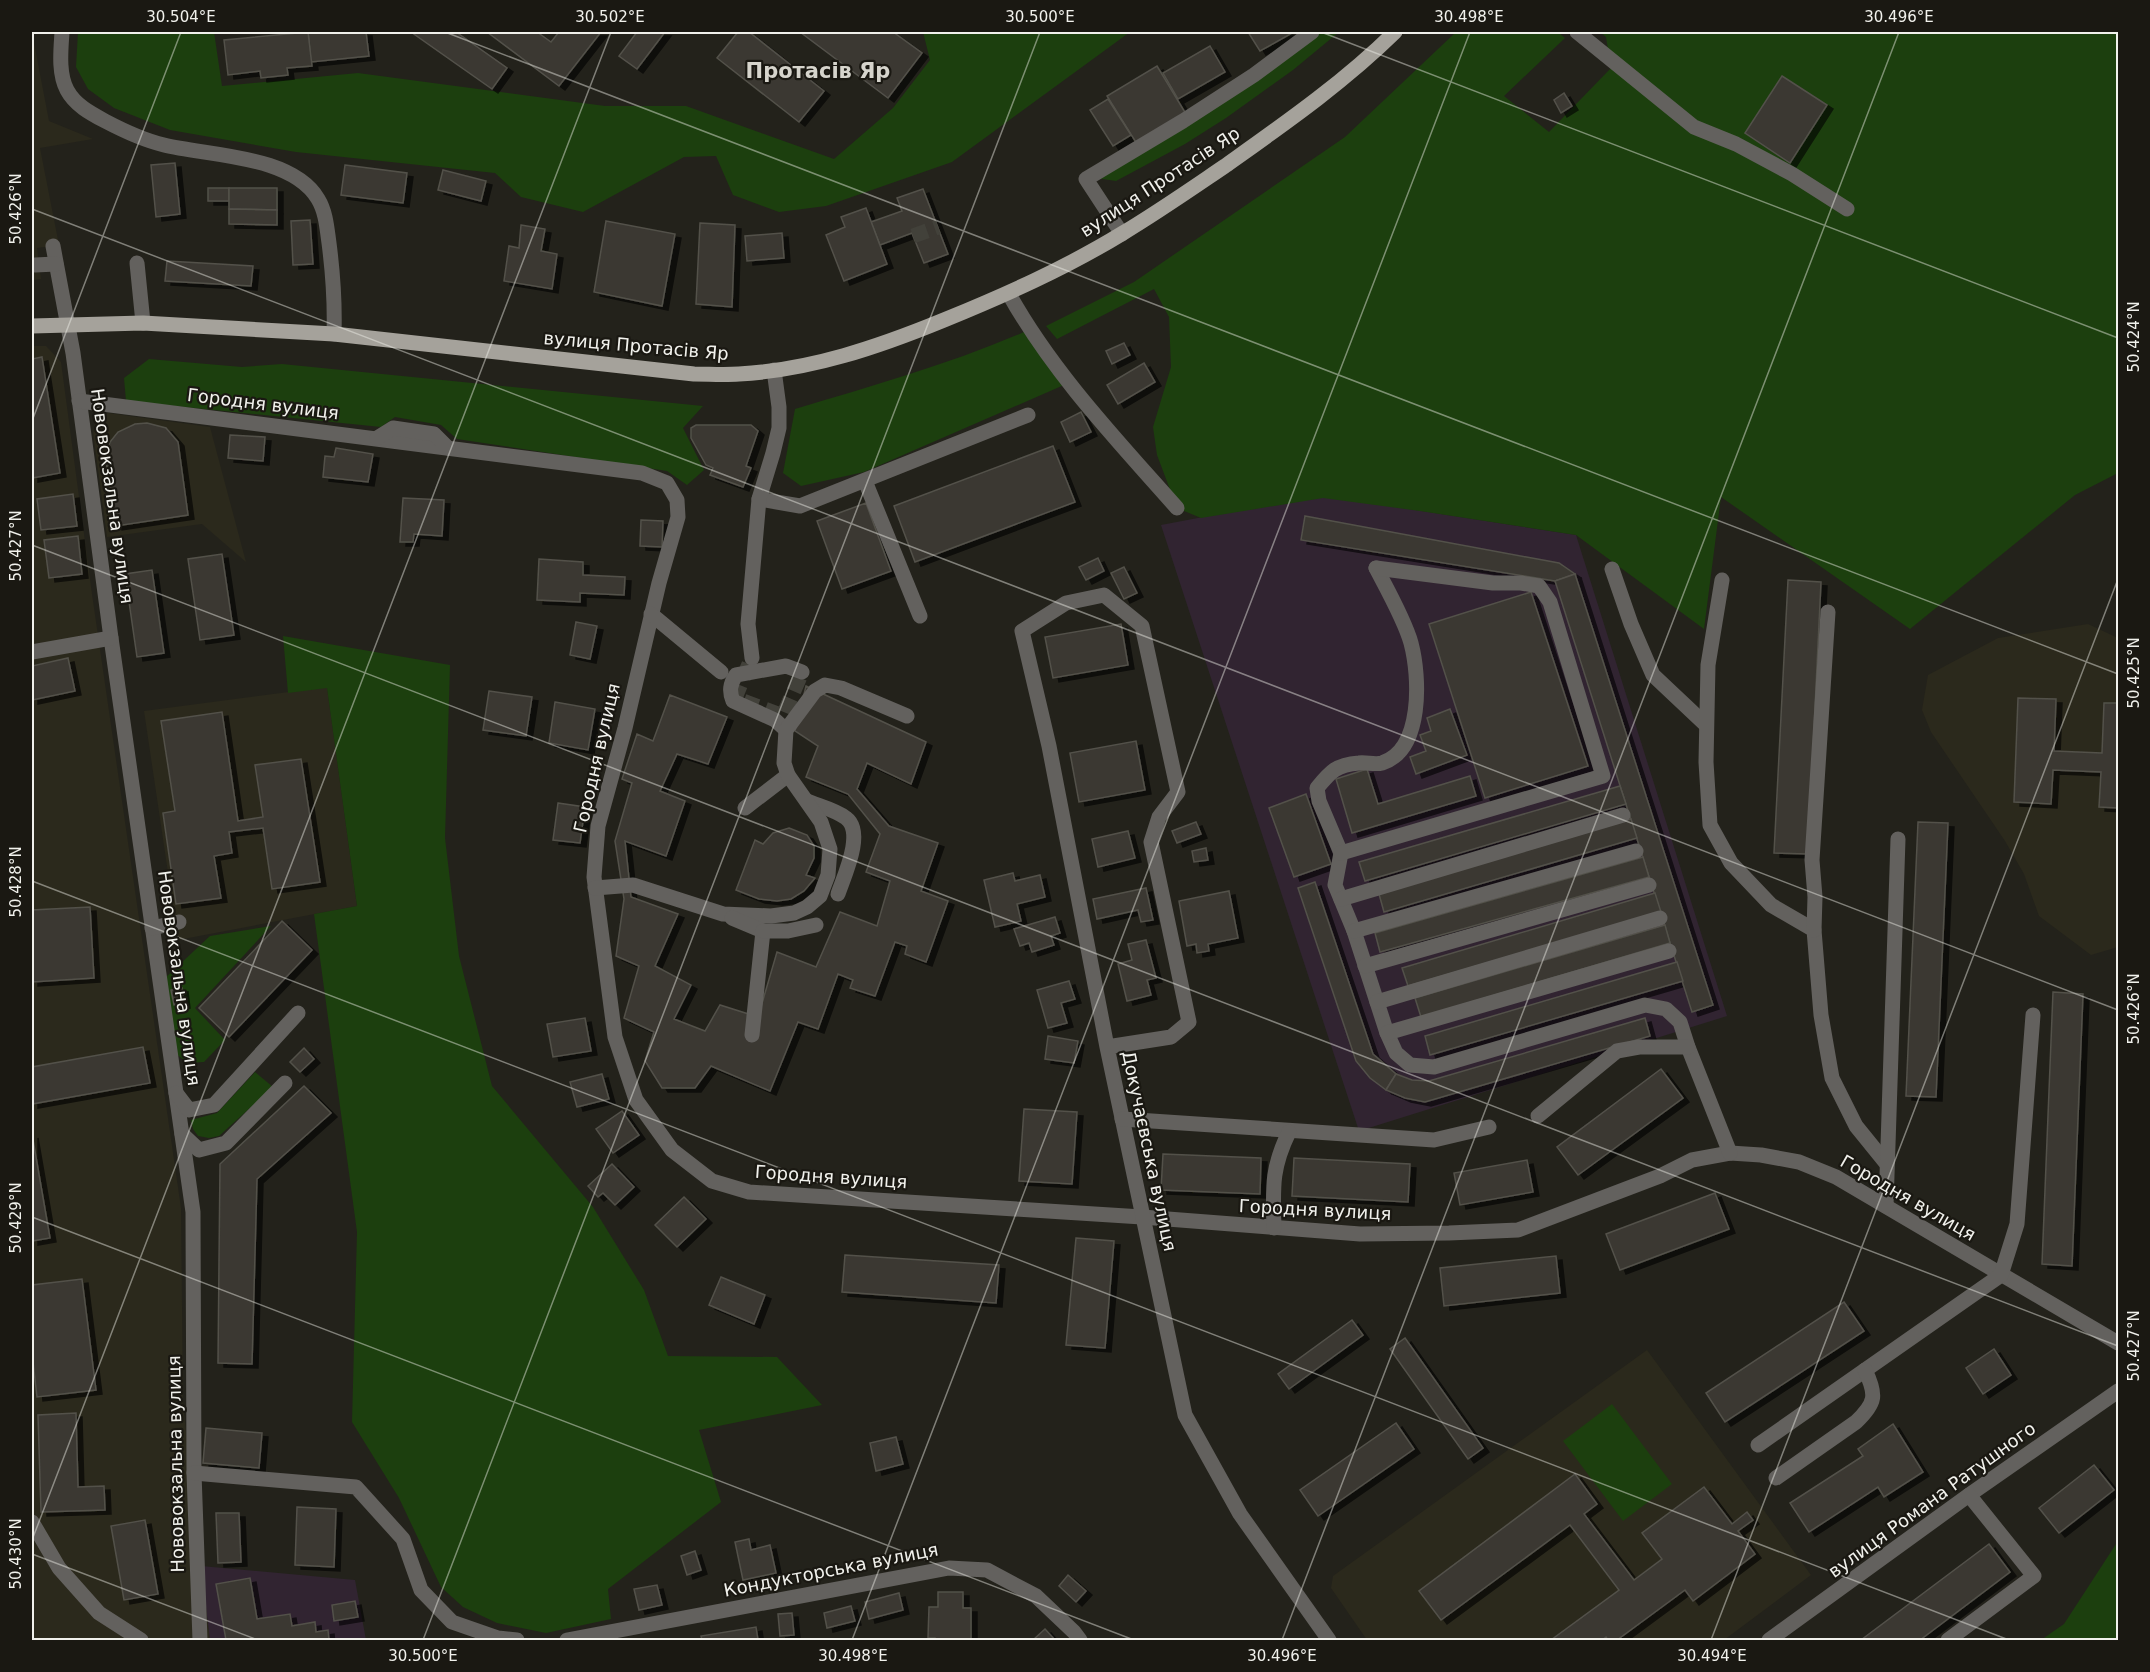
<svg xmlns="http://www.w3.org/2000/svg" width="2150" height="1672" font-family="'DejaVu Sans',sans-serif">
	<style>
		.built { fill: #2b291c }
		.industrial { fill: #312431 }
		.green { fill: #1c3f0e }
		.building { fill: #3a3832; stroke: #53514a; stroke-width: 1.5; filter: url(#shadow) }
		.lines { fill: none; stroke-linecap: round; stroke-linejoin: round }
		.minor-tunnel { stroke: #42413a; stroke-width: 15; stroke-dasharray: 15 8; stroke-linecap: butt }
		.minor { stroke: #63615e; stroke-width: 15 }
		.major { stroke: #a5a29b; stroke-width: 15 }
		.ticks { fill: none; stroke: #f1f1ec; stroke-width: 1.5; stroke-opacity: 0.45 }
		.labels { text-anchor: middle; stroke-width: 4.5; stroke-linejoin: round; paint-order: stroke }
		.street-label { font-size: 18px; fill: #f1f1ec; stroke: #1a1812 }
		.quarter-label { font-size: 21px; font-weight: bold; fill: #d6d4cc; stroke: #1a1812 }
		.neatline { fill: none; stroke: #f1f1ec; stroke-width: 2 }
		.ticks-label { font-size: 15px; text-anchor: middle; fill: #f1f1ec }
	</style>
	<defs>
		<filter id="shadow"><feDropShadow dx="6" dy="4" stdDeviation="0" flood-color="#0009"/></filter>
	</defs>
	<rect width="100%" height="100%" fill="#23221b"/>
	<g class="built">
		<path d="M32 32 49 121 93 139 40 148 59 245 37 248 41 279 32 280Z"/>
		<path d="M32 346H46L61 362 92 594 181 1208 183 1405 210 1640H32Z"/>
		<path d="M108 413 210 427 246 562 202 524 107 537 93 433 96 419Z"/>
		<path d="M2088 624 2118 638V947L2091 955 2039 916 2024 874 2005 841 1931 732 1922 710 1928 675 1998 638Z"/>
		<path d="M327 687 357 906 178 940 144 711Z"/>
		<path d="M1647 1350 1811 1575 1724 1640H1367L1331 1588 1333 1576Z"/>
	</g>
	<g class="industrial">
		<path d="M1319 495 1576 535 1727 1016 1359 1131 1161 525Z"/>
		<path d="M201 1566 355 1580 366 1640H210Z"/>
	</g>
	<g class="green">
		<path d="M78 32H214L222 86 358 73 605 106H686L834 159 893 108 930 60 923 32H1130L952 162 826 206 779 212 733 195 716 156 684 157 583 212 521 197 495 173 296 152 170 130 114 108 88 89 76 67Z"/>
		<path d="M1317 32H1339L1293 70 1226 118 1185 144 1116 181 1096 178Z"/>
		<path d="M1456 32H1558L1565 38 1504 96 1549 132 1611 68 1606 37 1600 32H2118V473L2075 495 1910 629 1721 497 1704 629 1576 535 1420 511 1323 498 1201 518 1177 508 1157 455 1153 427 1171 367 1169 317 1154 289 1057 339 1046 326 1134 282 1345 137Z"/>
		<path d="M1024 332 1064 385 864 472 801 486 783 473 795 409C872 386 950 364 1024 332Z"/>
		<path d="M149 359 242 367 282 364 703 406 683 428 704 470 687 485 667 471 457 439 441 425 395 417 381 427 126 401 124 378Z"/>
		<path d="M283 636 450 665 445 838 459 956 492 1086 593 1207 644 1290 668 1356 777 1357 822 1405 699 1430 721 1502 608 1589 611 1619 546 1633 497 1623 463 1607 441 1587 399 1498 352 1422 357 1232 314 914 357 906 327 688 288 693Z"/>
		<path d="M271 926 195 1008 225 1040 204 1062 188 1063 176 1054 165 978 210 936Z"/>
		<path d="M255 1072 273 1087 219 1136 209 1138 198 1136 193 1129 191 1120 217 1113Z"/>
		<path d="M1612 1404 1672 1484 1623 1521 1563 1441Z"/>
		<path d="M2118 1541V1640H2041L2064 1624Z"/>
	</g>
	<g class="building">
		<path d="M308 32H366L369 56 311 62Z"/>
		<path d="M308 32 312 66 287 68 288 75 261 78 260 71 228 75 224 40Z"/>
		<path d="M411 32H456L507 68 492 89Z"/>
		<path d="M487 32H537L551 42 559 32H601L559 86Z"/>
		<path d="M637 32H665L637 69 619 56Z"/>
		<path d="M738 32H749L824 91 799 122 717 58Z"/>
		<path d="M800 32H893L922 53 888 98Z"/>
		<path d="M1248 32H1294L1260 51Z"/>
		<path d="M1210 46 1225 72 1178 99 1163 73Z"/>
		<path d="M1157 66 1186 114 1137 144 1107 96Z"/>
		<path d="M1782 76 1827 105 1790 163 1745 133Z"/>
		<path d="M1564 93 1572 106 1561 113 1554 100Z"/>
		<path d="M1108 99 1131 135 1113 146 1090 110Z"/>
		<path d="M175 163 180 214 156 217 151 165Z"/>
		<path d="M345 165 407 173 403 203 341 195Z"/>
		<path d="M443 170 486 181 481 201 438 190Z"/>
		<rect x="208" y="188" width="21" height="13"/>
		<path d="M229 188H277V210L229 209Z"/>
		<path d="M923 189 948 254 924 263 912 233 880 245 871 222 902 211 897 198Z"/>
		<path d="M866 208 887 264 844 281 826 235 845 227 841 217Z"/>
		<path d="M229 209 277 210V225L229 224Z"/>
		<path d="M310 220 313 264 293 265 291 221Z"/>
		<path d="M606 221 675 234 662 306 594 292Z"/>
		<path d="M700 223 735 225 732 307 696 304Z"/>
		<path d="M521 225 545 229 541 251 557 254 552 289 504 281 509 246 519 248Z"/>
		<path d="M782 233 784 258 747 261 745 236Z"/>
		<path d="M167 261 253 266 251 286 165 281Z"/>
		<path d="M1124 343 1130 355 1112 364 1106 351Z"/>
		<path d="M42 357 60 473 32 478V359Z"/>
		<path d="M1144 363 1155 382 1118 404 1107 385Z"/>
		<path d="M1081 412 1091 432 1070 442 1061 422Z"/>
		<path d="M147 423 166 428 178 442 188 515 116 526 106 461 107 451 110 442 118 432 135 424Z"/>
		<path d="M696 425H751L758 431 746 466 751 468 743 487 710 475 713 468 706 465 691 438V428Z"/>
		<path d="M230 435 265 437 263 461 228 458Z"/>
		<path d="M1053 446 1075 502 915 562 894 506Z"/>
		<path d="M336 448 373 454 368 482 323 477 325 456 334 457Z"/>
		<path d="M73 494 77 526 41 530 37 499Z"/>
		<path d="M403 498 444 500 442 536 414 534 413 542H400Z"/>
		<path d="M866 503 891 571 842 589 817 521Z"/>
		<path d="M1305 516 1559 563 1575 574 1555 581 1301 540Z"/>
		<path d="M641 520 663 521 662 547 640 546Z"/>
		<path d="M78 536 82 574 49 578 44 540Z"/>
		<path d="M222 554 234 635 200 640 188 559Z"/>
		<path d="M1098 558 1104 571 1086 580 1079 567Z"/>
		<path d="M539 559 583 562V575L625 577 624 595 580 593V602L537 600Z"/>
		<path d="M1124 567 1137 593 1124 599 1111 573Z"/>
		<path d="M152 570 164 653 137 657 125 574Z"/>
		<path d="M1575 574 1713 1005 1692 1012 1555 581Z"/>
		<path d="M1788 580 1821 582 1808 854 1774 853Z"/>
		<path d="M1531 592 1588 766 1485 798 1429 624Z"/>
		<path d="M576 622 597 626 590 659 570 655Z"/>
		<path d="M1121 624 1128 665 1053 678 1045 637Z"/>
		<path d="M68 658 75 691 32 700V666Z"/>
		<path d="M806 686 926 742 911 784 867 763 857 789 889 826 938 843 921 891 948 901 926 962 905 954 907 946 895 942 875 996 850 988 853 980 838 974 818 1029 798 1022 770 1091 711 1066 695 1088H662L645 1061 654 1032 624 1018 639 966 616 956 624 899 615 841 632 783 622 779 637 734 653 741 670 695 727 717 708 764 677 754 660 791 685 801 666 856 625 841 631 897 678 914 655 966 691 985 674 1019 705 1031 720 1005 758 1017 777 952 816 967 840 912 877 926 890 881 866 872 880 834 848 794 806 777 818 746 795 731Z"/>
		<path d="M489 691 532 697 526 736 483 730Z"/>
		<path d="M2018 698 2056 699 2054 751 2102 753 2104 703H2118V808L2099 807 2101 772 2053 770 2051 804 2014 802Z"/>
		<path d="M555 702 595 709 588 750 549 743Z"/>
		<path d="M1450 709 1467 755 1416 774 1410 757 1426 751 1420 735 1431 731 1427 718Z"/>
		<path d="M222 712 238 821 263 817 255 765 301 759 320 882 272 889 263 828 229 832 232 853 214 856 221 898 176 904 163 813 175 811 161 721Z"/>
		<path d="M1136 741 1145 790 1079 802 1070 753Z"/>
		<path d="M1367 769 1378 804 1470 776 1476 796 1352 833 1336 779Z"/>
		<path d="M1620 786 1626 804 1365 881 1359 862Z"/>
		<path d="M1306 794 1331 864 1294 877 1269 808Z"/>
		<path d="M558 803 585 807 580 843 553 840Z"/>
		<path d="M1631 819 1637 838 1384 912 1379 894Z"/>
		<path d="M1196 822 1201 834 1177 843 1172 831Z"/>
		<path d="M1918 822 1948 823 1936 1097 1906 1096Z"/>
		<path d="M789 828 807 835 814 846V858L806 875 815 878 804 891 791 899 777 901 759 899 736 890 755 840 763 844 773 833Z"/>
		<path d="M1128 831 1135 858 1098 867 1092 839Z"/>
		<path d="M1206 848 1208 860 1194 862 1192 851Z"/>
		<path d="M1643 857 1649 877 1380 952 1375 933Z"/>
		<path d="M1013 873 1015 881 1040 875 1045 897 1017 904 1021 921 995 927 984 880Z"/>
		<path d="M1315 882 1373 1054 1396 1074 1386 1090 1370 1078 1356 1061 1298 888Z"/>
		<path d="M1146 888 1153 920 1141 922 1138 910 1097 919 1093 899Z"/>
		<path d="M1229 891 1238 938 1208 944 1209 951 1197 953 1196 944 1187 946 1179 901Z"/>
		<path d="M1655 893 1661 912 1408 986 1402 968Z"/>
		<path d="M90 907 94 978 32 982V910Z"/>
		<path d="M1055 917 1060 933 1051 936 1054 945 1032 952 1029 943 1020 946 1014 929Z"/>
		<path d="M282 921 312 950 229 1037 199 1008Z"/>
		<path d="M1665 925 1670 943 1421 1017 1415 998Z"/>
		<path d="M1146 940 1156 978 1147 980 1151 995 1127 1001 1118 964 1132 960 1128 944Z"/>
		<path d="M1677 962 1683 981 1430 1055 1425 1036Z"/>
		<path d="M1069 981 1075 999 1061 1003 1067 1023 1048 1028 1037 990Z"/>
		<path d="M182 988 184 1004 174 1005 171 990Z"/>
		<path d="M2053 992 2083 994 2072 1266 2042 1264Z"/>
		<path d="M585 1018 591 1051 553 1057 547 1024Z"/>
		<path d="M1645 1018 1650 1036 1425 1102 1405 1098 1386 1090 1396 1074 1412 1080 1429 1081Z"/>
		<path d="M1048 1036 1078 1041 1074 1063 1045 1059Z"/>
		<path d="M143 1047 150 1083 32 1104V1067Z"/>
		<path d="M304 1048 314 1059 300 1072 290 1062Z"/>
		<path d="M1661 1069 1683 1098 1578 1175 1557 1147Z"/>
		<path d="M602 1074 609 1099 577 1107 570 1082Z"/>
		<path d="M304 1086 331 1113 257 1179 252 1364 218 1363 220 1164Z"/>
		<path d="M1024 1109 1077 1112 1072 1184 1019 1181Z"/>
		<path d="M622 1111 639 1135 613 1153 596 1129Z"/>
		<path d="M32 1134 50 1238 32 1241Z"/>
		<path d="M1163 1154 1261 1158 1260 1194 1161 1190Z"/>
		<path d="M1294 1158 1410 1164 1408 1202 1292 1196Z"/>
		<path d="M1527 1160 1533 1192 1460 1205 1454 1173Z"/>
		<path d="M612 1164 634 1187 615 1205 603 1193 598 1197 588 1186Z"/>
		<path d="M1715 1193 1729 1229 1620 1270 1606 1234Z"/>
		<path d="M684 1197 706 1219 677 1247 655 1225Z"/>
		<path d="M1076 1238 1114 1241 1105 1348 1066 1345Z"/>
		<path d="M845 1255 999 1265 996 1303 842 1292Z"/>
		<path d="M1556 1256 1560 1293 1444 1306 1440 1268Z"/>
		<path d="M721 1277 765 1295 754 1324 709 1305Z"/>
		<path d="M82 1279 96 1390 37 1397 32 1353V1285Z"/>
		<path d="M1844 1302 1864 1331 1725 1422 1706 1393Z"/>
		<path d="M1352 1320 1363 1335 1289 1389 1278 1374Z"/>
		<path d="M1405 1338 1483 1448 1468 1459 1390 1349Z"/>
		<path d="M1994 1349 2011 1375 1983 1394 1966 1368Z"/>
		<path d="M76 1413 78 1487 104 1486 105 1510 41 1512 38 1415Z"/>
		<path d="M1396 1423 1414 1449 1318 1516 1300 1490Z"/>
		<path d="M1893 1424 1923 1472 1884 1497 1878 1487 1809 1532 1790 1503 1863 1456 1858 1449Z"/>
		<path d="M206 1428 262 1433 259 1468 203 1463Z"/>
		<path d="M896 1437 903 1464 876 1471 870 1443Z"/>
		<path d="M2094 1465 2114 1490 2059 1533 2039 1508Z"/>
		<path d="M1575 1474 1597 1504 1584 1514 1634 1580 1662 1559 1642 1533 1704 1487 1732 1524 1747 1512 1753 1520 1738 1531 1755 1554 1693 1601 1685 1590 1617 1640H1608L1606 1637 1602 1640H1551L1619 1590 1570 1525 1441 1620 1419 1591Z"/>
		<path d="M297 1507 336 1509 334 1567 295 1565Z"/>
		<path d="M216 1513H239L241 1562 218 1563Z"/>
		<path d="M145 1520 158 1594 124 1600 111 1526Z"/>
		<path d="M749 1539 751 1550 770 1545 776 1573 743 1580 735 1542Z"/>
		<path d="M1989 1544 2010 1572 1920 1640H1861Z"/>
		<path d="M695 1551 701 1570 687 1575 681 1556Z"/>
		<path d="M1068 1575 1086 1591 1076 1602 1059 1586Z"/>
		<path d="M250 1578 257 1619 290 1614 292 1626 315 1622 316 1632 328 1630 329 1640H226L216 1584Z"/>
		<path d="M657 1585 662 1605 639 1610 634 1589Z"/>
		<path d="M938 1592H963V1608H971V1640H935V1638H928L929 1607H938Z"/>
		<path d="M899 1593 903 1610 869 1619 865 1602Z"/>
		<path d="M355 1601 358 1617 334 1621 332 1605Z"/>
		<path d="M851 1606 855 1621 827 1628 824 1613Z"/>
		<path d="M792 1613 794 1635 780 1636 778 1614Z"/>
		<path d="M756 1627 758 1640H702L701 1636Z"/>
		<path d="M1045 1629 1055 1640H1033Z"/>
	</g>
	<g class="lines">
		<g class="minor-tunnel">
			<path d="M913 236 938 227"/>
			<path d="M749 664 735 698 783 716 802 672"/>
		</g>
		<g class="minor">
			<path d="M62 32C61 49 58 73 67 90 75 105 90 113 105 121 124 131 143 140 164 145 209 156 292 155 318 199 326 212 327 229 329 243 333 274 335 303 334 334"/>
			<path d="M1577 32 1694 127 1736 144 1792 174 1847 209"/>
			<path d="M1122 234 1086 179 1183 121 1254 75 1312 32"/>
			<path d="M53 246 73 353 111 638 193 1212 194 1473 200 1640"/>
			<path d="M137 263 143 323"/>
			<path d="M35 265 56 264"/>
			<path d="M1009 294C1053 373 1117 440 1177 508"/>
			<path d="M79 401 642 473 667 483 677 500 678 517 659 583 625 728 598 826 594 877 615 1037 636 1100 672 1150 712 1181 749 1192 1142 1217 1360 1234 1449 1233 1518 1230 1660 1176 1692 1160 1730 1153 1761 1155 1799 1162 1836 1177 2118 1343"/>
			<path d="M377 438 393 428 434 434 448 448"/>
			<path d="M865 481 920 616"/>
			<path d="M759 499 800 506 1028 415"/>
			<path d="M1376 568C1387 589 1405 621 1411 643 1420 677 1423 750 1382 763 1375 765 1366 762 1359 763 1336 765 1331 771 1317 788L1319 801 1341 853 1335 885 1354 931 1387 1033 1396 1053 1410 1065 1434 1067 1645 1005 1666 1009 1680 1022 1688 1047 1730 1153"/>
			<path d="M1612 569 1631 624 1653 675 1705 724"/>
			<path d="M1722 580 1708 665 1706 762 1710 825 1731 863 1771 905 1814 930 1821 1015 1832 1078 1856 1126 1886 1163"/>
			<path d="M651 614 721 672"/>
			<path d="M32 652 111 638"/>
			<path d="M752 658 748 624 759 499 773 453 779 428V407L774 370"/>
			<path d="M786 730 775 720 733 701C729 691 730 684 736 675L786 666 802 672"/>
			<path d="M807 801C819 806 836 810 846 818 865 832 844 876 838 894"/>
			<path d="M745 808 788 775"/>
			<path d="M1341 853 1603 776 1550 602 1539 586 1521 583H1493L1376 568"/>
			<path d="M595 888 633 885 723 914 771 916 794 913 807 907 820 896 828 875 830 849 821 822 788 775 784 763 786 730 815 691 825 685 841 688 907 716"/>
			<path d="M1341 899 1623 815"/>
			<path d="M732 918 763 931 752 1035"/>
			<path d="M152 928 179 922"/>
			<path d="M1814 930 1815 897 1812 860 1828 612"/>
			<path d="M763 931H788L816 925"/>
			<path d="M1354 931 1636 851"/>
			<path d="M1365 966 1649 885"/>
			<path d="M1377 1002 1660 918"/>
			<path d="M1387 1033 1669 951"/>
			<path d="M1107 1047 1171 1037 1189 1022 1151 842 1159 817 1178 792 1142 626 1104 595 1066 603 1022 631 1049 746 1107 1047 1185 1415 1240 1514 1329 1640"/>
			<path d="M176 1093 189 1110 214 1105 298 1013"/>
			<path d="M1538 1116 1617 1051 1639 1047H1688"/>
			<path d="M1122 1119 1434 1140 1489 1127"/>
			<path d="M182 1134 199 1150 226 1143 285 1083"/>
			<path d="M1886 1206 1898 839"/>
			<path d="M1274 1228C1273 1188 1271 1169 1289 1132"/>
			<path d="M1758 1445 2001 1275 2017 1224 2033 1015"/>
			<path d="M194 1473 356 1487 403 1539 421 1590 452 1622 498 1638 517 1640"/>
			<path d="M1776 1478 1856 1422C1876 1403 1877 1395 1865 1370"/>
			<path d="M32 1522 59 1568 99 1613 141 1640"/>
			<path d="M567 1640 949 1568 987 1570 1036 1596 1074 1632 1080 1640"/>
			<path d="M1769 1640 1969 1495 2118 1391"/>
			<path d="M1948 1640 2034 1576 1969 1495"/>
		</g>
		<path class="major" d="M32 326 143 323 334 334 694 374C709 374 724 375 739 374 811 370 878 347 944 320 1005 295 1066 268 1123 233 1158 212 1191 189 1225 166 1284 124 1343 83 1395 32"/>
	</g>
	<path class="ticks" d="M445 32 2118 674M1321 32 2118 338M32 209 2118 1010M32 421 181 32M32 545 2118 1346M32 881 2009 1640M32 1217 1134 1640M32 1540 611 32M32 1554 258 1640M423 1640 1040 32M852 1640 1470 32M1282 1640 1899 32M1711 1640 2118 579"/>
	<g class="labels">
		<g class="street-label">
			<text transform="translate(1160 182) rotate(-33)" y="6">вулиця Протасів Яр</text>
			<text transform="translate(636 346) rotate(5)" y="6">вулиця Протасів Яр</text>
			<text transform="translate(263 404) rotate(7)" y="6">Городня вулиця</text>
			<text transform="translate(112 496) rotate(82)" y="6">Нововокзальна вулиця</text>
			<text transform="translate(597 758) rotate(-77)" y="6">Городня вулиця</text>
			<text transform="translate(179 978) rotate(82)" y="6">Нововокзальна вулиця</text>
			<text transform="translate(1149 1151) rotate(78)" y="6">Докучаєвська вулиця</text>
			<text transform="translate(831 1177) rotate(4)" y="6">Городня вулиця</text>
			<text transform="translate(1908 1198) rotate(30)" y="6">Городня вулиця</text>
			<text transform="translate(1315 1210) rotate(3)" y="6">Городня вулиця</text>
			<text transform="translate(176 1464) rotate(-91)" y="6">Нововокзальна вулиця</text>
			<text transform="translate(1932 1500) rotate(-36)" y="6">вулиця Романа Ратушного</text>
			<text transform="translate(831 1570) rotate(-11)" y="6">Кондукторська вулиця</text>
		</g>
		<g class="quarter-label">
			<text x="818" y="78">Протасів Яр</text>
		</g>
	</g>
	<rect width="2150" height="1672" fill="none" stroke="#1a1812" stroke-width="66"/>
	<rect x="33" y="33" width="2084" height="1606" class="neatline"/>
	<g class="ticks-label">
		<text x="181" y="22">30.504°E</text>
		<text x="610" y="22">30.502°E</text>
		<text x="1040" y="22">30.500°E</text>
		<text x="1469" y="22">30.498°E</text>
		<text x="1899" y="22">30.496°E</text>
		<text transform="translate(16 209) rotate(-90)" y="5">50.426°N</text>
		<text transform="translate(2134 337) rotate(-90)" y="5">50.424°N</text>
		<text transform="translate(16 546) rotate(-90)" y="5">50.427°N</text>
		<text transform="translate(2134 673) rotate(-90)" y="5">50.425°N</text>
		<text transform="translate(16 882) rotate(-90)" y="5">50.428°N</text>
		<text transform="translate(2134 1009) rotate(-90)" y="5">50.426°N</text>
		<text transform="translate(16 1218) rotate(-90)" y="5">50.429°N</text>
		<text transform="translate(2134 1346) rotate(-90)" y="5">50.427°N</text>
		<text transform="translate(16 1554) rotate(-90)" y="5">50.430°N</text>
		<text x="423" y="1661">30.500°E</text>
		<text x="853" y="1661">30.498°E</text>
		<text x="1282" y="1661">30.496°E</text>
		<text x="1712" y="1661">30.494°E</text>
	</g>
</svg>
